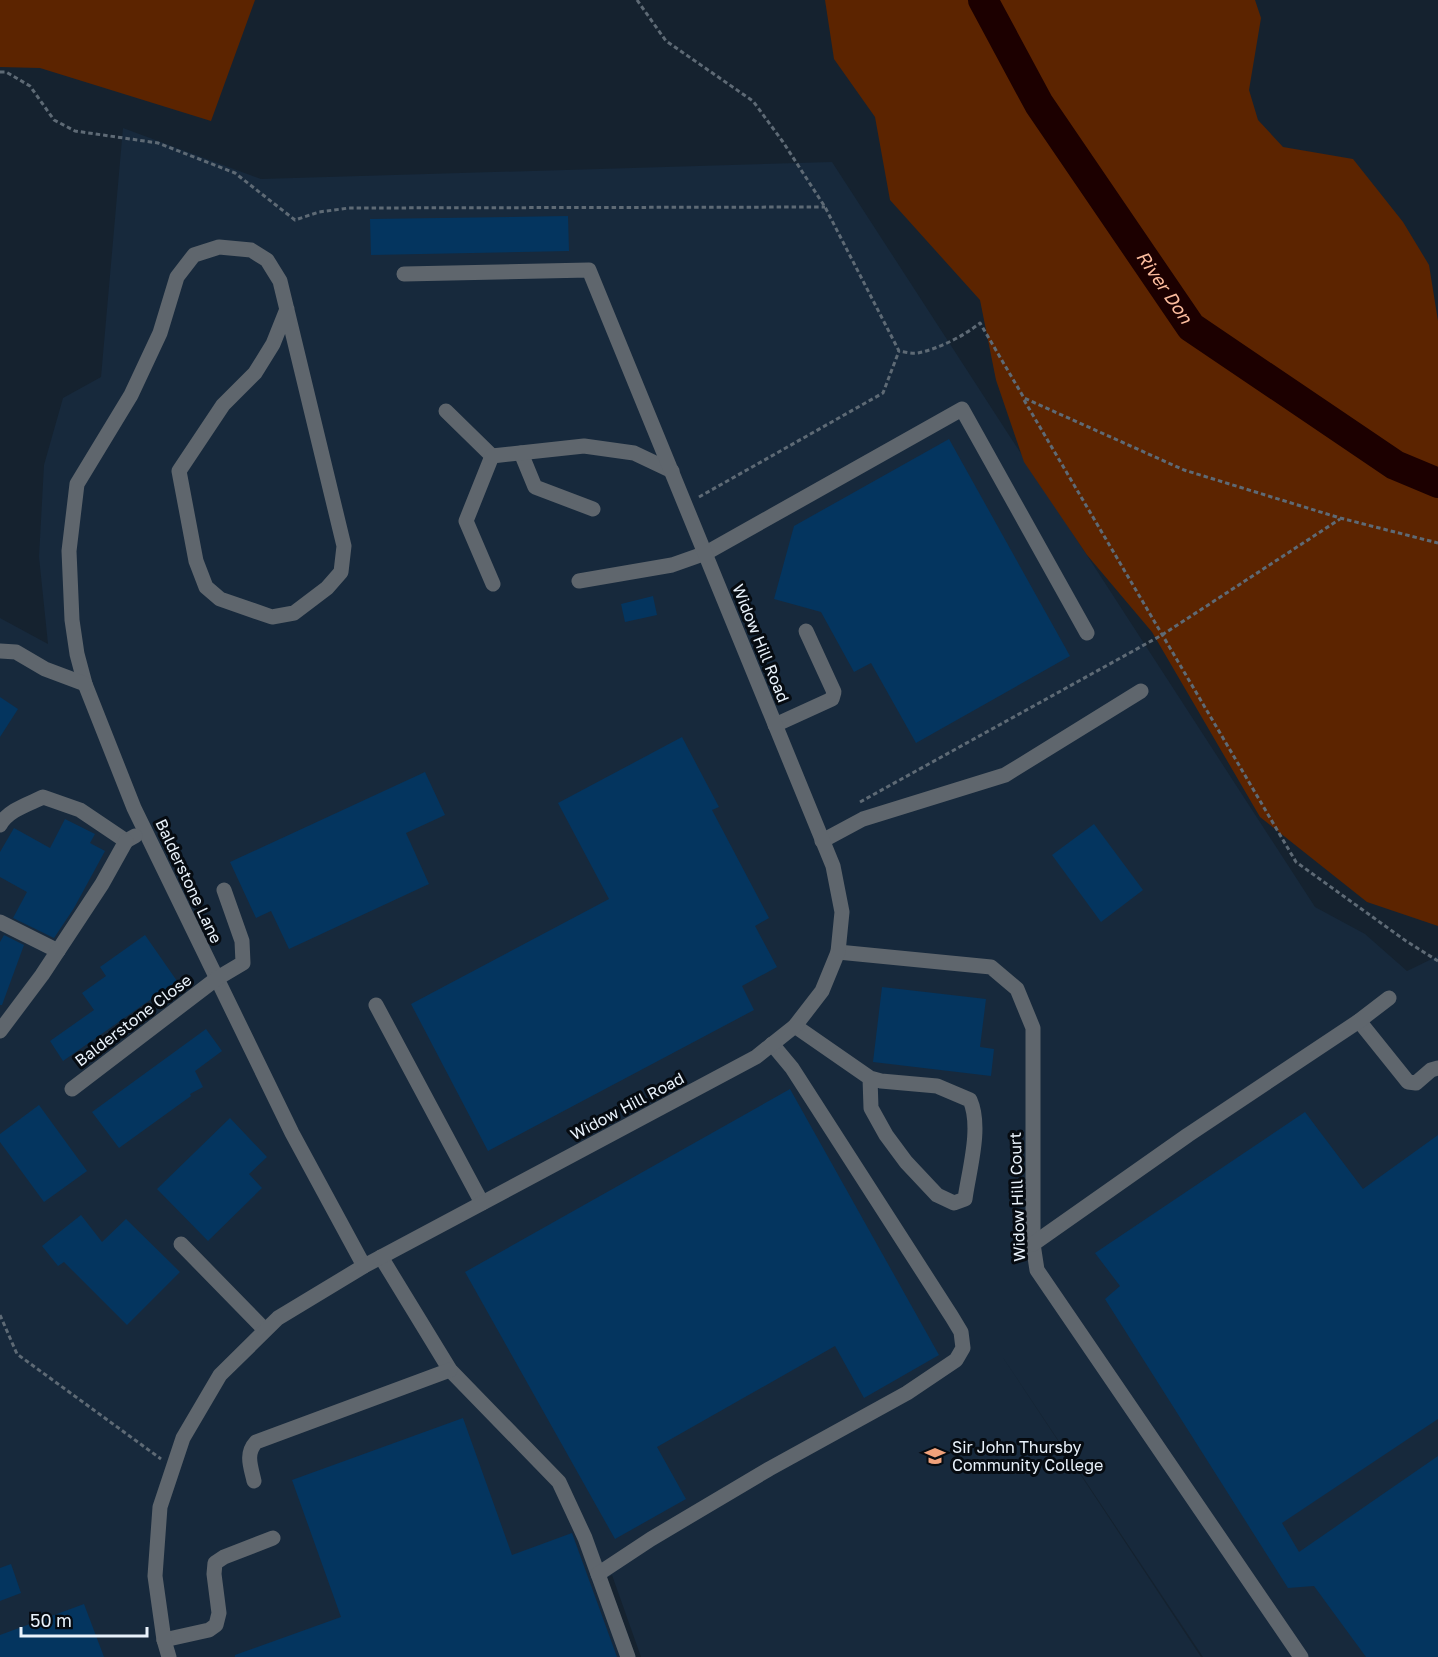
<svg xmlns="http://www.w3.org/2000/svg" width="1438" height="1657" font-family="'Golos Text',sans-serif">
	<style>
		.built { fill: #17293c }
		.green { fill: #5c2400 }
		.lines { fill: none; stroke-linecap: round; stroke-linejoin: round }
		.river { stroke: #1c0000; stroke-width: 30 }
		.building { fill: #04355f }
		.path { stroke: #5e6a75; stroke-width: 3; stroke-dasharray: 4.5 3; stroke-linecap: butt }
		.minor { stroke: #5f666d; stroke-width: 15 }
		.labels { text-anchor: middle; stroke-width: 6; stroke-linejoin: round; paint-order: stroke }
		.street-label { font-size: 16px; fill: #e9f2fb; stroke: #060b11 }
		.poi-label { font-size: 16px; fill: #e9f2fb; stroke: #060b11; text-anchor: start }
		.water-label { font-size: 18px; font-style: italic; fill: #fcbc9e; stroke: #060b11 }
	</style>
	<rect width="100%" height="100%" fill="#15222f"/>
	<path class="built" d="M123 128 261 179 832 162 1315 907 1365 934 1407 971 1438 956V1657H1203L1000 1353 1201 1657H641L612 1575 607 1578 636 1657H0V618L48 644 39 557 44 465 63 398 101 377Z"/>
	<g class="green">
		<path d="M0 0H255L211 121 40 68 0 67Z"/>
		<path d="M825 0H1255L1261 18 1249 90 1258 120 1283 147 1353 159 1403 222 1429 265 1438 321V926L1367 902 1260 817 1152 632 1087 555 1024 462 996 380 980 300 890 200 875 117 834 59Z"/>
	</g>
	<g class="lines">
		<path class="river" id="s1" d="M983 0 1039 104 1191 327 1395 465 1438 483"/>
	</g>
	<g class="building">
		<path d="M568 216 569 251 371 255 370 219Z"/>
		<path d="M949 439 1070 656 916 743 871 663 854 672 821 612 774 599 794 526Z"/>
		<path d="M653 596 657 615 625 622 621 604Z"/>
		<path d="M0 697 18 709 0 737Z"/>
		<path d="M682 737 719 807 712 810 769 918 755 926 777 967 742 986 754 1010 488 1151 411 1004 609 899 558 803Z"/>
		<path d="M425 772 445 815 406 833 429 884 289 949 271 911 256 918 230 862Z"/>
		<path d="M65 819 95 834 90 843 105 851 74 908 54 938 13 918 27 892 0 877V852L14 828 50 848Z"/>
		<path d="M1094 824 1143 890 1101 922 1052 855Z"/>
		<path d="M4 935 24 945 2 1005H0V942Z"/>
		<path d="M145 935 177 981 63 1061 50 1041 94 1010 82 993 106 976 100 967Z"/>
		<path d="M882 987 986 999 980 1047 994 1049 991 1076 873 1062Z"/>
		<path d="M206 1029 222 1051 195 1071 203 1087 190 1094 191 1096 119 1148 92 1112Z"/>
		<path d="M790 1089 939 1355 864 1398 835 1346 657 1447 686 1499 615 1539 465 1272Z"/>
		<path d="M39 1105 87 1171 44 1202 0 1142V1134Z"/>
		<path d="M1305 1112 1363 1189 1438 1135V1419L1282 1523 1299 1552 1438 1456V1657H1366L1314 1586 1288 1588 1105 1299 1120 1286 1095 1253Z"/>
		<path d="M230 1118 267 1157 249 1174 262 1188 208 1241 157 1189Z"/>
		<path d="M81 1215 102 1242 126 1219 180 1272 127 1325 64 1262 58 1266 42 1246Z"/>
		<path d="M463 1418 512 1555 572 1533 617 1657H235V1655L341 1617 292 1480Z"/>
		<path d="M11 1564 21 1593 0 1601V1568Z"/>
		<path d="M84 1604 104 1657H0V1635Z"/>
	</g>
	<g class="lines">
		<g class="path">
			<path d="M637 0 666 41 753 101 783 142 825 207 899 351C905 352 912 354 918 353 938 349 964 336 980 323L1024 398 1184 470 1340 518 1438 543"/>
			<path d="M0 72H6L30 86 54 120 75 131 158 143 235 173 295 220 319 212 349 208 825 207"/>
			<path d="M1024 400 1296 862 1406 941 1438 961"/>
			<path d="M699 497 883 393 899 351"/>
			<path d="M860 802 1162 635 1340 519"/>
			<path d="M0 1315 17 1354 161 1459"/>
		</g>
		<g class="minor">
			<path d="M287 309 273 344 255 373 223 405 179 471 196 561 206 587 220 599 272 617 294 613 327 588 341 572 344 546 280 281 267 260 251 250 219 247 194 255 177 277 160 333 131 395 77 484 69 551 72 620 77 654 85 684 134 808 292 1133 364 1266"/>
			<path d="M446 411 492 456"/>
			<path d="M521 453 535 487 593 509"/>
			<path d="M579 581 672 565 706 553 962 409 1087 633"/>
			<path d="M493 584 466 521 492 456 584 446 634 453 672 471"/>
			<path d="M0 651 16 652 45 669 85 684"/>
			<path d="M775 725 832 699 834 692 806 631"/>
			<path d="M0 825C8 810 29 804 43 797L80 810 126 841 135 836"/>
			<path d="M822 841 863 819 1005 775 1141 691"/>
			<path d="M0 922 58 951"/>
			<path d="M838 952 991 967 1017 989 1033 1028V1244L1037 1270 1301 1657"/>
			<path d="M376 1005 482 1203"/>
			<path d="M1359 1021 1408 1082 1416 1083 1431 1070 1438 1068"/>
			<path d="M795 1026 870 1078 881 1081 937 1086 970 1100C982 1127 969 1170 965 1199L954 1203 937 1195 906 1162 886 1135 871 1108 870 1078"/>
			<path d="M0 1031 42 975 102 884 126 841"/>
			<path d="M72 1089 216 979 243 963 242 941 224 890"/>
			<path d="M181 1244 265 1330"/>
			<path d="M1033 1244 1188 1135 1359 1021 1389 998"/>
			<path d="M381 1257 450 1370 559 1482 585 1538 628 1657"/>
			<path d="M254 1481C251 1467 245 1454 256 1442L450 1370"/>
			<path d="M598 1574 651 1539 769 1469 907 1393 956 1360 963 1348 961 1332 952 1317 792 1068 772 1044"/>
			<path d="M164 1640 209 1630 216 1625 219 1613 214 1574 215 1563 224 1557 273 1538"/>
			<path d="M169 1657 164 1640 155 1576 160 1507 183 1438 220 1375 278 1318 364 1266 756 1057 795 1026 822 991 838 952 842 912 833 866 589 270 404 274"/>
		</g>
	</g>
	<defs>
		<g id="school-bare" transform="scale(1.62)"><path d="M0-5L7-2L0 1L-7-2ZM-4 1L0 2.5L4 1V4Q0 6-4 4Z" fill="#f1a27b" stroke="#060b11" stroke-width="2.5" paint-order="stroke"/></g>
	</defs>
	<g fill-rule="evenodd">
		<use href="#school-bare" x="935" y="1456"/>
	</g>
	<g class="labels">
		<g class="street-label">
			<text transform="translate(761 643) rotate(68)" y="6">Widow Hill Road</text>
			<text transform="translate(189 881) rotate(65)" y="6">Balderstone Lane</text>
			<text transform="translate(133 1020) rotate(-37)" y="6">Balderstone Close</text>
			<text transform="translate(627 1106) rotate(-28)" y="6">Widow Hill Road</text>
			<text transform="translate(1017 1197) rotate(-92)" y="6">Widow Hill Court</text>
		</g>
		<g class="poi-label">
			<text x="952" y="1453">Sir John Thursby<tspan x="952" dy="18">Community College</tspan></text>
		</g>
		<g class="water-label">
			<text dy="6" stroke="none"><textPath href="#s1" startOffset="340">River Don</textPath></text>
		</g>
	</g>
	<path d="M21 1627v9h126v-9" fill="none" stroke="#e9f2fb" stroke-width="3"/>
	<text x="30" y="1627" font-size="18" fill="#e9f2fb" stroke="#060b11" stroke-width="4.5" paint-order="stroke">50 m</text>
</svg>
